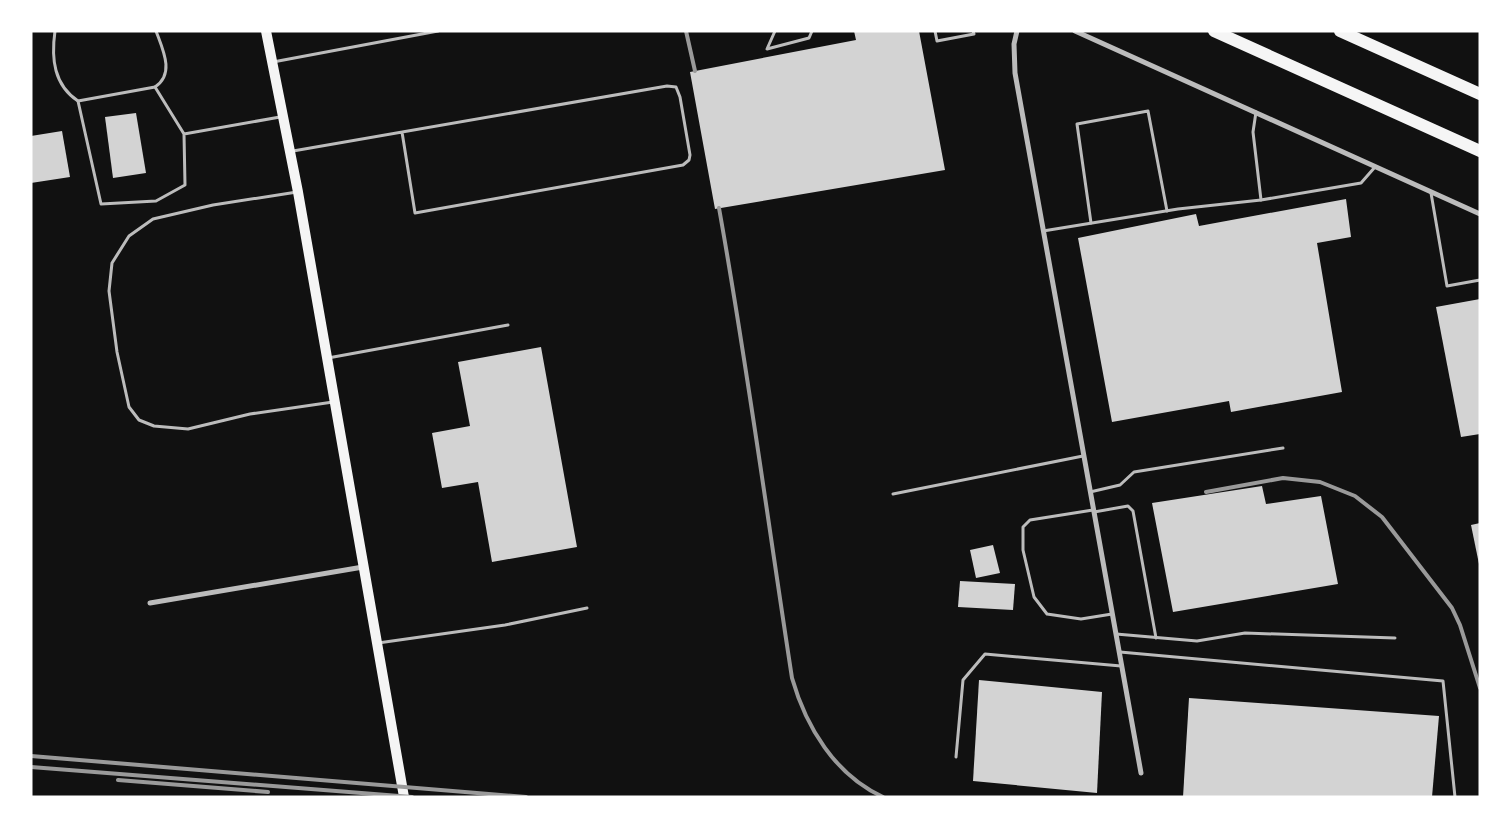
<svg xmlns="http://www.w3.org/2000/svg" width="1511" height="828" font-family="'Space Grotesk',sans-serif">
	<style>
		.building { fill: #d3d3d3 }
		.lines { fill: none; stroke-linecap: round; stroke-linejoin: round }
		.service { stroke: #bcbcbc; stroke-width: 3 }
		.minor { stroke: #bcbcbc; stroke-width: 5 }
		.secondary { stroke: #f5f5f5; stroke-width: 10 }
		.motorway { stroke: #f5f5f5; stroke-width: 12 }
		.rail { stroke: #9a9a9a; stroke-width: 4 }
	</style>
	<rect width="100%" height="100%" fill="#111"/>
	<g class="building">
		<path d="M854 31H919L945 170 715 209 690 72 856 40Z"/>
		<path d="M136 113 146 173 113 178 105 117Z"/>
		<path d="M62 131 70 177 31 183V136Z"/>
		<path d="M1346 199 1351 237 1317 243 1342 392 1231 412 1229 401 1112 422 1078 238 1196 214 1199 226Z"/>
		<path d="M1480 299V434L1461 437 1436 307Z"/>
		<path d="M541 347 577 547 492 562 478 482 442 488 432 433 470 426 458 362Z"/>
		<path d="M1262 486 1266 504 1321 496 1338 584 1173 612 1152 503Z"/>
		<path d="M1480 523V564H1479L1471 525Z"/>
		<path d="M993 545 1000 573 976 578 970 550Z"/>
		<path d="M960 581 1015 584 1013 610 958 607Z"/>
		<path d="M979 680 1102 692 1097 793 973 781Z"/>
		<path d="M1189 698 1439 716 1432 797H1183Z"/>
	</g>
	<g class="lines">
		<g class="service">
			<path d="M55 31C51 59 54 85 78 101"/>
			<path d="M775 31 767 49 809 38 812 31"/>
			<path d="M935 31 937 41 974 34 973 31"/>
			<path d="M273 62 438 31"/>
			<path d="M155 87C175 74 163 50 156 31"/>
			<path d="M1256 112 1253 132 1261 200"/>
			<path d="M184 134 155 87 78 101 101 204 156 201 185 185 184 134 280 117"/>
			<path d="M293 151 667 86 676 87 680 97 690 155 689 160 683 165 415 213 402 132"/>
			<path d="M297 192 213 205 153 219 129 236 112 263 109 291 117 352 129 407 139 420 154 426 188 429 250 414 333 402"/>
			<path d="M1431 193 1447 286 1480 280"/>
			<path d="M1091 223 1077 124 1148 111 1167 211"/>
			<path d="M1043 231 1178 209 1261 200 1361 183 1375 167"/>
			<path d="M328 358 508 325"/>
			<path d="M1090 492 1120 485 1134 472 1283 448"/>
			<path d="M893 494 1083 456"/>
			<path d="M1093 510 1030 520 1023 527V550L1034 597 1047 614 1081 619 1112 614"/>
			<path d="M1094 512 1128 506 1133 511 1156 638"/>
			<path d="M1116 634 1197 641 1245 633 1395 638"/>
			<path d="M378 643 505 625 587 608"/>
			<path d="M1120 652 1443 681 1455 797"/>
			<path d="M956 757 963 680 985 654 1121 666"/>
		</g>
		<g class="minor">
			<path d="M1017 31 1014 44 1015 73 1141 773"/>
			<path d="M1075 31 1480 214"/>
			<path d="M150 603 363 567"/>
		</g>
		<path class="secondary" d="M266 31 298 192 404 797"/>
		<g class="motorway">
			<path d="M1214 31 1480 151"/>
			<path d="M1340 31 1480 94"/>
		</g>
		<g class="rail">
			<path d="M686 31 695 71"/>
			<path d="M719 208C747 364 768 522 792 678 806 727 835 775 883 797"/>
			<path d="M1206 492 1283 478 1320 482 1355 496 1382 517 1452 608 1460 625 1480 688"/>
			<path d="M31 756 526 797"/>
			<path d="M31 767 412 797"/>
			<path d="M118 780 268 792"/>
		</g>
	</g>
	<rect width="1511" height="828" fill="none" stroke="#ffffff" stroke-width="65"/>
</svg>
